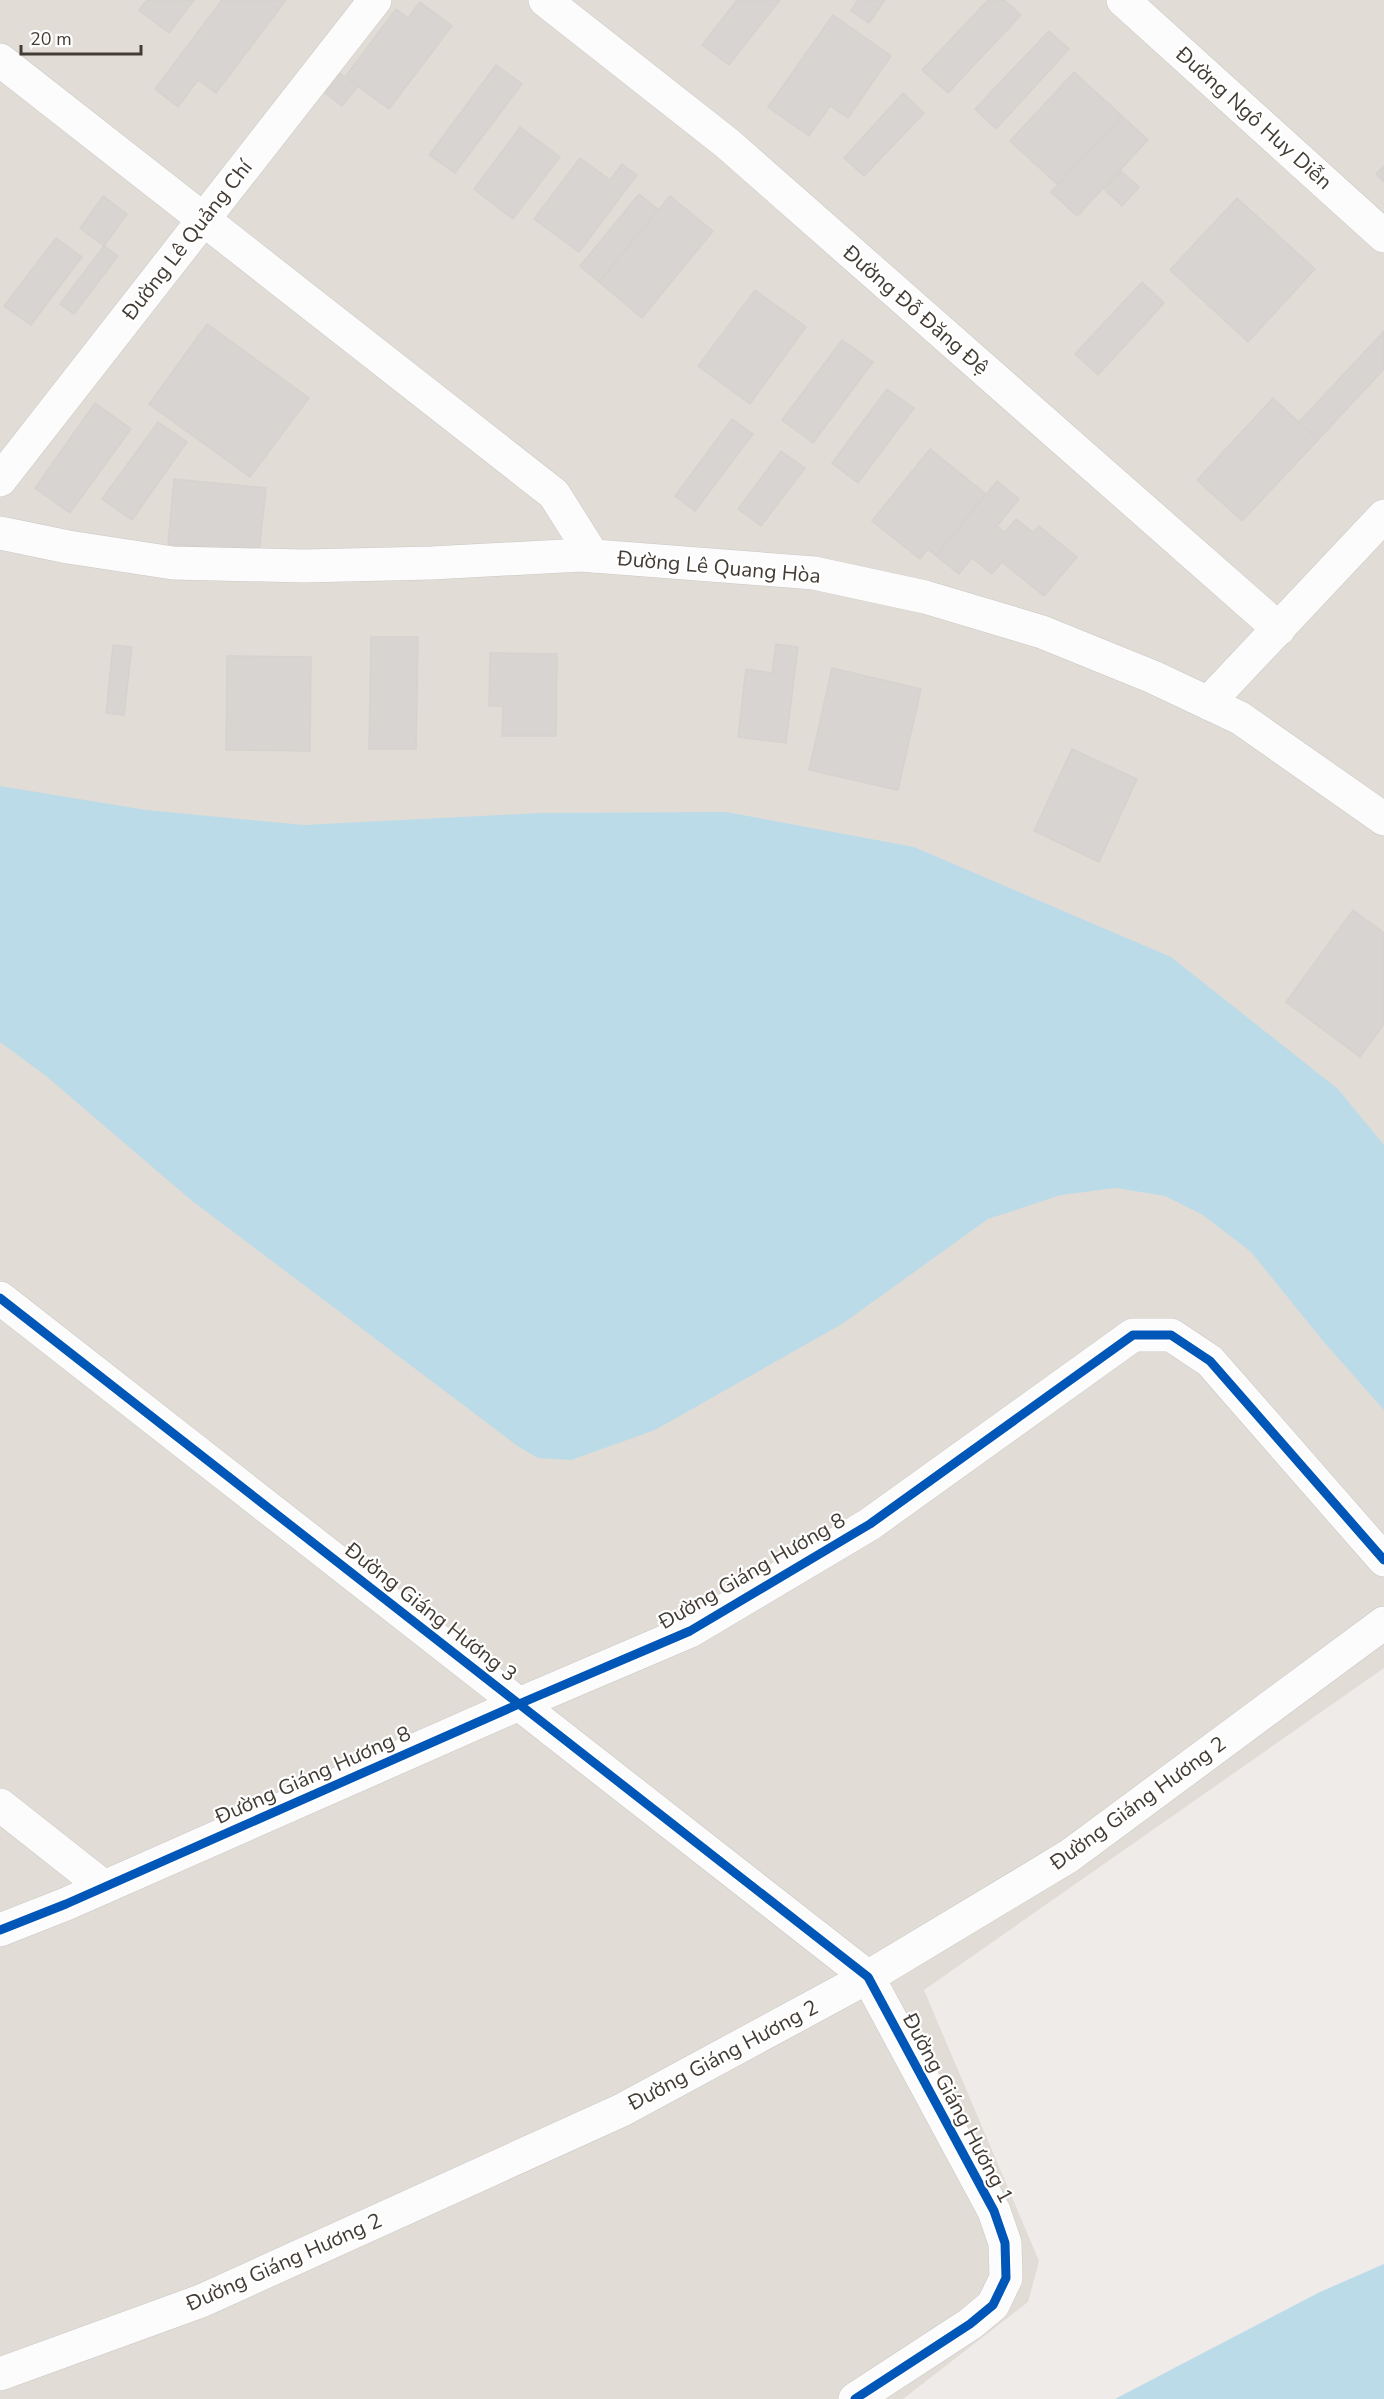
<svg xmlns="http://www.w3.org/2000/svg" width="1384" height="2399" font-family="'Nunito Sans',sans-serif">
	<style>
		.residential { fill: #e1dcd6 }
		.water { fill: #bcdbe9 }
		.building { fill: #d7d4d1; stroke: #d6d2ce; stroke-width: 1.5 }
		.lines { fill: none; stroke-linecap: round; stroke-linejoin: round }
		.minor-casing { stroke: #cac7c4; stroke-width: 34 }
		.minor { stroke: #fcfcfc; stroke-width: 33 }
		.cycleway-casing { stroke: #fff; stroke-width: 13 }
		.cycleway { stroke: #0057b8; stroke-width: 9 }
		.labels { text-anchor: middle; stroke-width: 4.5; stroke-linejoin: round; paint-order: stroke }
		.street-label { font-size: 21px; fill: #433c35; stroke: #fff }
	</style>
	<rect width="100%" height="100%" fill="#eeebe8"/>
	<path class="residential" d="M0 0H1384V1668L924 1990 1039 2261 1028 2302 903 2399H0Z"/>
	<g class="water">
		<path d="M0 786 146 810 304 825 541 813 726 812 914 847 1171 957 1338 1089 1384 1145V1410L1323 1341 1251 1252 1203 1215 1165 1196 1116 1188 1061 1195 988 1219 842 1324 655 1430 571 1460 538 1458 519 1447 191 1200 46 1076 0 1042Z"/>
		<path d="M1384 2264V2399H1115L1320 2292Z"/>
	</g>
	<g class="building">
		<path d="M147 0H194L169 33 139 10Z"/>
		<path d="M222 0H286L216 93 198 80 178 107 155 89Z"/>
		<path d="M737 0H780L729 65 702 45Z"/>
		<path d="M858 0H885L869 23 851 11Z"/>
		<path d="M988 0H1004L1021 15 948 93 922 70Z"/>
		<path d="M420 2 452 26 389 109 345 77 396 9 408 18Z"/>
		<path d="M833 15 891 56 848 118 830 106 809 136 768 107Z"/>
		<path d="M1049 31 1069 49 996 129 975 109Z"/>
		<path d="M496 65 522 84 455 173 429 155Z"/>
		<path d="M338 72 358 86 342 106 324 92Z"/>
		<path d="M1074 72 1122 116 1058 185 1010 141Z"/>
		<path d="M903 93 924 113 864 176 844 158Z"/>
		<path d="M1122 116 1148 140 1077 216 1051 192Z"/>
		<path d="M520 127 560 157 513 219 474 189Z"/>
		<path d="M580 158 610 180 622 164 637 175 579 252 534 219Z"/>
		<path d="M1384 166V182L1376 174Z"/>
		<path d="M1121 171 1139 187 1122 206 1104 189Z"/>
		<path d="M639 194 659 210 599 282 580 266Z"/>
		<path d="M103 196 127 214 104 246 80 228Z"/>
		<path d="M670 196 713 231 642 318 599 282Z"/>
		<path d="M1237 198 1315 269 1248 342 1170 270Z"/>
		<path d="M56 238 82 257 31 325 4 306Z"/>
		<path d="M104 246 118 256 74 314 60 304Z"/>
		<path d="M1142 282 1164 303 1098 375 1075 354Z"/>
		<path d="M755 290 806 327 750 404 698 366Z"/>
		<path d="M207 324 309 398 250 477 149 404Z"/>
		<path d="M1384 331V369L1318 440 1299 422Z"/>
		<path d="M842 340 873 362 813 443 782 420Z"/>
		<path d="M887 389 914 408 858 483 832 463Z"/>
		<path d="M1273 398 1318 440 1242 521 1197 480Z"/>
		<path d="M95 403 131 429 70 513 35 488Z"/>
		<path d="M732 419 753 434 695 511 675 496Z"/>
		<path d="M158 422 187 442 132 520 102 499Z"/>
		<path d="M930 449 986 494 936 556 928 549 920 559 872 521Z"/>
		<path d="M781 451 805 468 761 526 738 509Z"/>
		<path d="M174 479 266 488 259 553 168 544Z"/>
		<path d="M997 481 1019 499 997 526 1005 532 1016 519 1033 532 1039 526 1077 557 1044 596 1002 562 992 574 972 558 959 574 936 556Z"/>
		<path d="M371 637H418L416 749H369Z"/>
		<path d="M776 644 798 647 786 743 738 737 746 669 772 673Z"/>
		<path d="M113 645 132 647 124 715 106 713Z"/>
		<path d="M490 653 557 654 556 736H502L503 706H489Z"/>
		<path d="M227 656 311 657 310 751 226 750Z"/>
		<path d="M832 668 921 689 898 790 809 770Z"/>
		<path d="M1072 749 1137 779 1099 862 1034 831Z"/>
		<path d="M1353 910 1384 933V1024L1360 1057 1286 1002Z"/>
	</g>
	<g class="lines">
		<g class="minor-casing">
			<g id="minor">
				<path d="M545 0 728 144 1279 629"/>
				<path d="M1123 0 1384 236"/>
				<path d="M0 60 554 494 593 556"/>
				<path d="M0 480 375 0"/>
				<path d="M0 533 68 547 173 563 304 566 432 563 581 555 814 573 925 597 1042 632 1153 677 1240 718 1384 819"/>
				<path d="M1208 703 1384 516"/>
				<path d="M0 1298 868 1977 994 2211 1005 2243 1006 2278 993 2305 970 2324 855 2399"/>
				<path d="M0 1805 104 1887"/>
				<path d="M0 1930 66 1904 519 1704 690 1631 870 1524 1133 1335H1171L1210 1361 1384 1560"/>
				<path d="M0 2374 201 2301 622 2110 868 1977 1069 1856 1384 1623"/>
			</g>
		</g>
		<use href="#minor" class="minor"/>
		<g class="cycleway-casing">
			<g id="cycleway">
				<path d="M0 1298 868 1977 994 2211 1005 2243 1006 2278 993 2305 970 2324 855 2399"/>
				<path d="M0 1930 66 1904 519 1704 690 1631 870 1524 1133 1335H1171L1210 1361 1384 1560"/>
			</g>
		</g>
		<use href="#cycleway" class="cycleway"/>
	</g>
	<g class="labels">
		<g class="street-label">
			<text transform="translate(1254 118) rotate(42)" y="7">Đường Ngô Huy Diễn</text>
			<text transform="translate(187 240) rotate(-52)" y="7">Đường Lê Quảng Chí</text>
			<text transform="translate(916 310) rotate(41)" y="7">Đường Đỗ Đăng Đệ</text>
			<text transform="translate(719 567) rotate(5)" y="7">Đường Lê Quang Hòa</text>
			<text transform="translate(752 1571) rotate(-30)" y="7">Đường Giáng Hương 8</text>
			<text transform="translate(431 1612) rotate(38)" y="7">Đường Giáng Hương 3</text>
			<text transform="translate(313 1775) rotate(-24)" y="7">Đường Giáng Hương 8</text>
			<text transform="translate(1138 1803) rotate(-36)" y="7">Đường Giáng Hương 2</text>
			<text transform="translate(723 2055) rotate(-28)" y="7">Đường Giáng Hương 2</text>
			<text transform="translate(958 2108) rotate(62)" y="7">Đường Giáng Hương 1</text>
			<text transform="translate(284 2262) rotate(-24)" y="7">Đường Giáng Hương 2</text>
		</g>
	</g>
	<path d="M21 45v9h120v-9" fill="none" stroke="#433c35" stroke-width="3"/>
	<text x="30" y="45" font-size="18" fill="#433c35" stroke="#ffffff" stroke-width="4.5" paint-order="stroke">20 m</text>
</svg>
